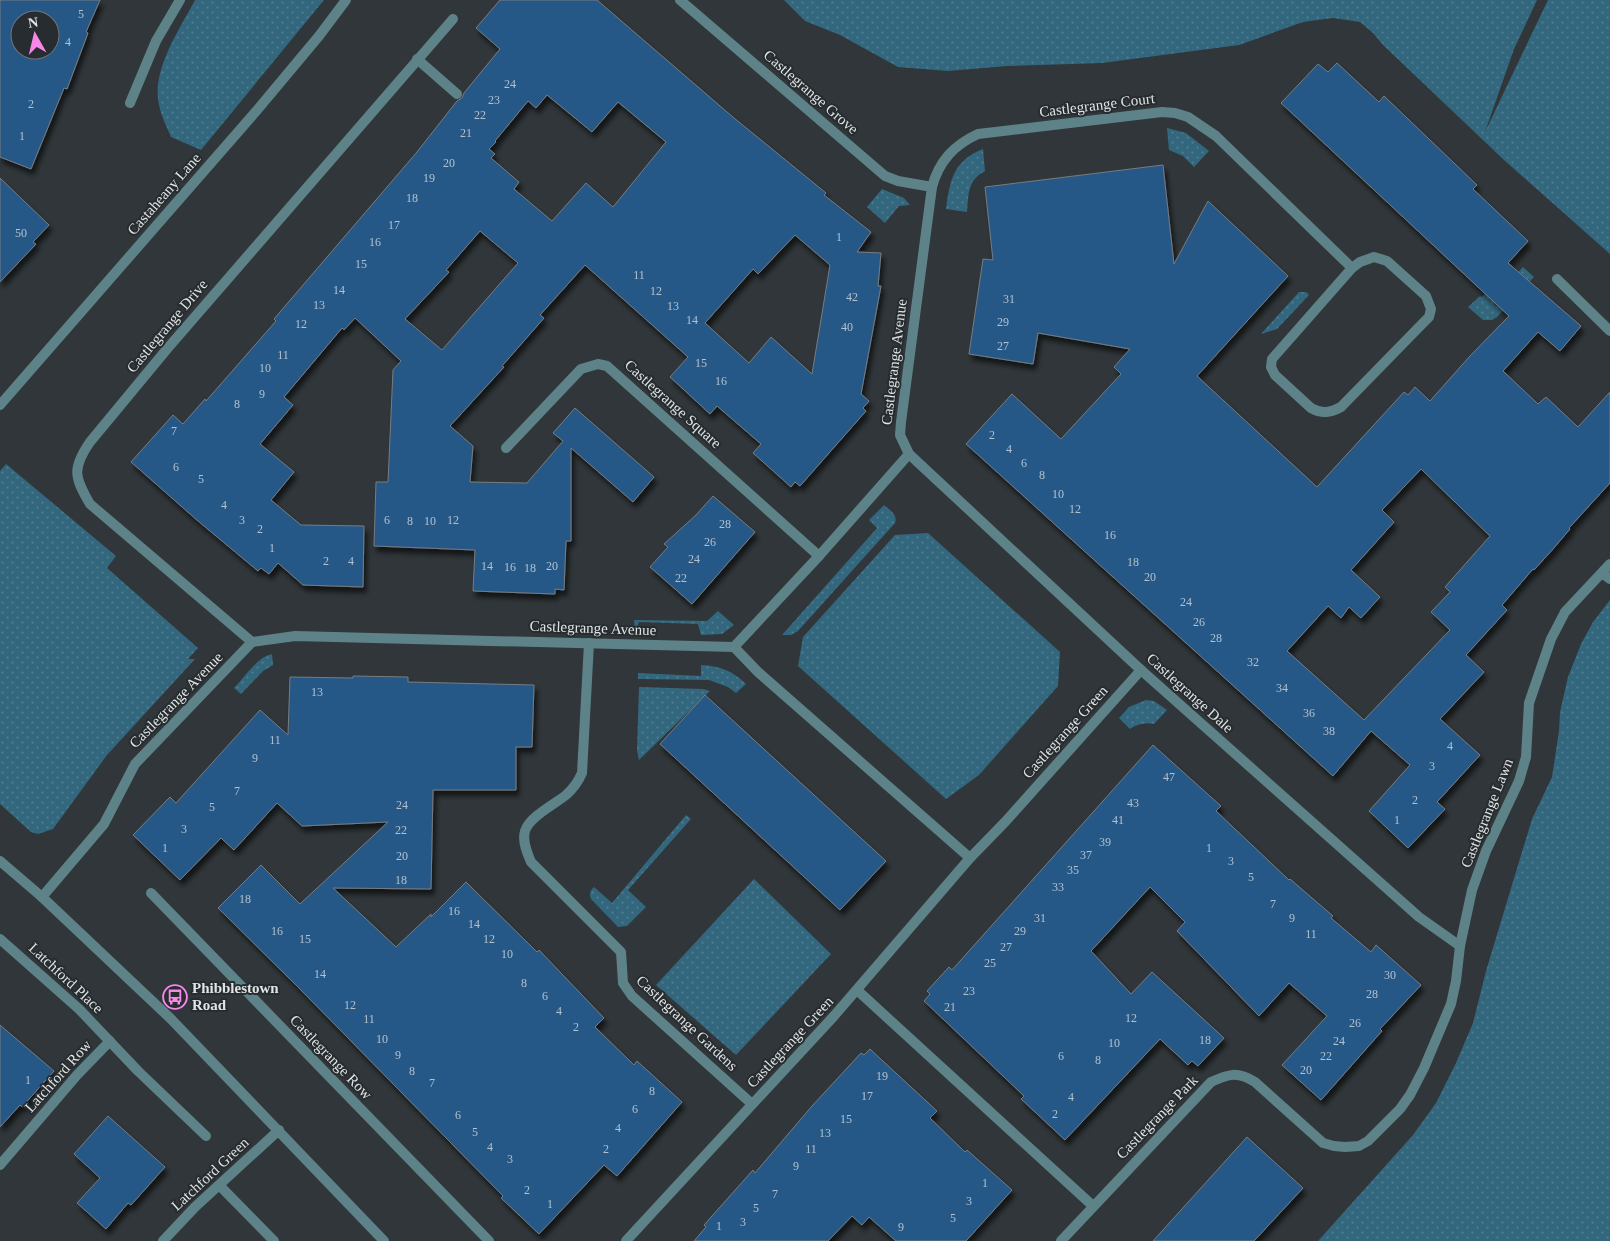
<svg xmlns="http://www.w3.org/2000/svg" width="1610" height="1241" font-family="Georgia,serif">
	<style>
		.grass { fill: url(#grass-dots) }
		.building { fill: #255887; stroke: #777c81; fill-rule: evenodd; filter: url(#shadow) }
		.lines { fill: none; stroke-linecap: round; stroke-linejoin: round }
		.minor { stroke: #5d8388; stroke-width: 10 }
		.tertiary { stroke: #5d8388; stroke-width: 10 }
		.labels { text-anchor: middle; stroke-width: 4; stroke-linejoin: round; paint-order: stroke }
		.number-label { font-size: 12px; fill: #b1c1ce }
		.street-label { font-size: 15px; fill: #e0e4e5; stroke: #262c2f }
		.poi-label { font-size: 15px; font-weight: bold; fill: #e0e4e5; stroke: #262c2f; text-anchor: start }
	</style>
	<defs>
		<pattern id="grass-dots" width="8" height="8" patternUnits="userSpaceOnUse" patternTransform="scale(1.25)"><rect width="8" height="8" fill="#33677e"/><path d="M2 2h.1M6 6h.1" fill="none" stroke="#507d90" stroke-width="1.8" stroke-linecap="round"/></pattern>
		<filter id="shadow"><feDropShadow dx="3" dy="5.5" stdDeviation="2.5" flood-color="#0009"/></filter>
	</defs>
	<rect width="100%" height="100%" fill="#303639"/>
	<g class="grass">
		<path d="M195 0H324L201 150 171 137C167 127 161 116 159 105 151 70 180 29 195 0Z"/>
		<path d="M784 0H1537L1514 49 1485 132 1548 0H1610V254L1504 160 1383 45 1373 33 1360 22 1333 18 1303 22 1239 45 1102 63 1007 66 948 71 898 67 840 35 805 21Z"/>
		<path d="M1167 128 1186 133 1209 151 1194 167 1183 156 1169 150Z"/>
		<path d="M983 149 985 171C967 181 969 193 967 212L946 209C950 180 953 161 983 149Z"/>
		<path d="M882 189 904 198 910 205 899 206 885 223 867 207Z"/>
		<path d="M1510 266 1517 273 1523 267 1534 277 1497 317 1492 320H1483L1468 307 1480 296 1482 297Z"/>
		<path d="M1299 292H1306L1309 295 1277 329 1261 334Z"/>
		<path d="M6 464 116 556 107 568 198 648 188 659H195L107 755 53 829 38 834 31 832 0 804V471Z"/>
		<path d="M884 505C890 510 898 515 895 523L798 631 791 635H782L877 528 869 520Z"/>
		<path d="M928 533 1060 652 1058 686 979 775 946 799 798 666 803 637 895 535Z"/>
		<path d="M1610 600V1241H1318L1413 1135 1436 1103 1456 1063 1473 1023 1486 971 1532 819 1552 777 1559 731 1560 712 1568 677 1581 644 1593 622Z"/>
		<path d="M718 611 734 625 722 634 701 635 698 624 639 622 638 625V631H635L634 620 707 621Z"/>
		<path d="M272 654 273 665 263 671 241 694 234 688C245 677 257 657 272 654Z"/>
		<path d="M701 665C720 666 733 671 746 684L736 693 728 687 709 680 638 679V673L701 676Z"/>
		<path d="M639 687 703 689 710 691 639 760 637 750Z"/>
		<path d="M1146 700 1154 701 1167 710 1154 724C1146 722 1137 724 1130 729L1119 718 1129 707Z"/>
		<path d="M686 815 691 819 628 890 646 907 627 926 618 927 591 899C589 894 590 891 594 887L612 903Z"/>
		<path d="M754 879 831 954 736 1055 656 985Z"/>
	</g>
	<g class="building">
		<path d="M0 0H100L86 32 88 33 67 89 64 88 31 169 0 157ZM20 20H50V50H20Z"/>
		<path d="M500 0H597L734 118 826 193 824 195 871 232 857 252 881 253 878 286H881L861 394 869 401 863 408 866 411 800 486 795 482 791 487 753 453 761 444 717 406 710 414 670 377 688 357 585 265 540 315 544 318 502 366 504 367 450 426 473 446 470 482 527 483 563 441 553 433 575 408 654 477 633 502 571 448V541H566L564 590 555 589V594L473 591 475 550 374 546 376 482H388L393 370 401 361 355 318 344 330 342 328 284 397 293 405 260 444 294 472 271 500 301 525 364 526 363 587 303 585 278 563 269 574 261 568 258 571 198 521 131 462 173 415 183 424 205 399 206 401 276 321 274 319 417 152 457 101 462 98 464 93 500 49 476 28ZM547 95 592 132 618 102 666 142 613 207 586 183 552 221 514 189 519 182 491 158 495 154 489 149 496 142 495 141 528 101 536 108ZM480 231 518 263 442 350 405 319 449 272 446 270ZM795 235 830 265 812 374 771 337 749 363 705 323 753 269 758 274Z"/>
		<path d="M1337 63 1379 102 1384 96 1477 185 1473 189 1528 241 1508 263 1581 326 1560 351 1538 332 1503 371 1538 404 1546 397 1578 427 1610 392V483L1569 528 1570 529 1553 549 1534 570 1533 569 1502 605 1507 610 1466 655 1484 672 1440 719 1480 755 1437 802 1445 809 1408 848 1369 811 1410 765 1371 731 1333 776 966 444 1012 394 1061 439 1121 374 1114 367 1130 349 1038 333 1033 364 969 354 983 259 993 260 985 187 1163 165 1174 264 1208 201 1288 276 1197 376 1317 487 1404 392 1408 395 1415 387 1430 401 1470 356 1509 316 1281 103 1318 64 1328 72ZM1421 469 1490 536 1445 587 1450 592 1431 612 1450 630 1364 720 1287 651 1328 606 1341 618 1349 607 1361 618 1380 597 1351 570 1394 522 1382 510Z"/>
		<path d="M0 178 49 225 33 242 36 244 0 282Z"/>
		<path d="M713 496 755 532 692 604 650 567 668 547 664 544 696 515Z"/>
		<path d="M353 676 408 677V682L534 685 532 747H516V790H433L431 889 333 888 396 947 431 914V917L466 882 537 952 539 950 604 1018 595 1027 634 1065 637 1061 682 1102 617 1176 604 1165 539 1234 501 1198 503 1196 297 986 218 908 261 865 300 904 388 822 302 826 277 803 234 850 221 838 180 880 133 835 170 797 176 803 260 710 288 735 290 677 353 678Z"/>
		<path d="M705 695 886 861 840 910 660 744Z"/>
		<path d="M1153 745 1221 806 1216 811 1289 880 1290 879 1333 916 1331 918 1371 952 1376 945 1421 985 1380 1029 1382 1031 1321 1100 1282 1065 1327 1016 1289 983 1259 1016 1177 931 1185 922 1150 887 1091 951 1131 994 1152 972 1224 1038 1198 1066 1192 1061 1188 1065 1160 1039 1065 1140 1021 1099 1024 1096 924 1001 930 994 927 991 949 967 952 970Z"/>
		<path d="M0 1025 54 1071 22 1107 20 1105 0 1127Z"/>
		<path d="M870 1049 937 1111 930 1118 965 1152 967 1150 1012 1190 966 1241H896L869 1217 862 1225 852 1216 828 1241H694L706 1227 704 1225 753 1170 755 1173 812 1106 861 1053 864 1055Z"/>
		<path d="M108 1116 165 1167 131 1205 128 1203 106 1229 77 1203 100 1178 74 1154Z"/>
		<path d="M1247 1137 1303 1188 1254 1241H1153Z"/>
	</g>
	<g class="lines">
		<g class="minor">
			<path d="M680 0 885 176 898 181 932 187"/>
			<path d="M417 59 457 94"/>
			<path d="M130 103 156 41 180 0"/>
			<path d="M1352 268 1360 262 1374 257 1387 261 1426 296 1431 309 1429 317 1423 323 1341 407C1330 413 1322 414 1311 408L1275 375 1271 367 1272 359 1352 268 1216 136 1188 117 1175 113 1162 112 978 134C954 145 939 161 932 187L901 422 900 435 909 454 1141 670 1419 917 1460 946"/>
			<path d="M1557 279 1610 331"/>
			<path d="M0 405 258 109 319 36 346 0"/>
			<path d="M506 448 581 369 598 364 607 366 819 556"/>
			<path d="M1602 573 1610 579"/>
			<path d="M252 642 90 504C74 477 72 468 90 442L167 349 453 19"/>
			<path d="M589 643 582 773C578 782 573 789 566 795 555 804 529 817 525 831 522 841 527 853 531 862L621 952 623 983 632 996 752 1104"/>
			<path d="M734 647 758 672 970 858"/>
			<path d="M151 893 489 1241"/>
			<path d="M42 897 104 824 135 764 252 642 295 636 734 647 819 556 909 454"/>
			<path d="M0 939 79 1009 138 1071 206 1136"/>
			<path d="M857 990 1093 1206"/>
			<path d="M0 1165 77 1075 110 1041"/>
			<path d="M220 1186 274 1241"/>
			<path d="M163 1241 195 1207 279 1130"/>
			<path d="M626 1241 834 1016 970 858 1005 822 1141 670"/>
			<path d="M1061 1241 1211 1082C1229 1074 1237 1071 1255 1082L1323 1143 1334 1146 1345 1147 1359 1146 1368 1141 1400 1109 1410 1095 1424 1068 1451 1004 1456 981 1460 946 1472 890 1486 851 1519 781 1526 757 1529 703 1551 639 1565 612 1610 564"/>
		</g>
		<path class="tertiary" d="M0 861 42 897 171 1019 384 1241"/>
	</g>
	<defs>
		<g id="bus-ring" transform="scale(1.25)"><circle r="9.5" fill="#262c2f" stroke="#f987e9" stroke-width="1.5"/><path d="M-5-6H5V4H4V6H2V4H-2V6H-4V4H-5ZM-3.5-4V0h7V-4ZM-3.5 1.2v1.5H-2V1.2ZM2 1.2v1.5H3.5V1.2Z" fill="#f987e9"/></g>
	</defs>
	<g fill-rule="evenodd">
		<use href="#bus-ring" x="175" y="997"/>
	</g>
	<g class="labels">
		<g class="number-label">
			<text x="81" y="18">5</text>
			<text x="68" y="46">4</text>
			<text x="510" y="88">24</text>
			<text x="494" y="104">23</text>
			<text x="31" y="108">2</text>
			<text x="480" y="119">22</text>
			<text x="466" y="137">21</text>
			<text x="22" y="140">1</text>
			<text x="449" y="167">20</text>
			<text x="429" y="182">19</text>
			<text x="412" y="202">18</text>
			<text x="394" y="229">17</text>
			<text x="21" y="237">50</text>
			<text x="839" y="241">1</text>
			<text x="375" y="246">16</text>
			<text x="361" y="268">15</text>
			<text x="639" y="279">11</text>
			<text x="339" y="294">14</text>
			<text x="656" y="295">12</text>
			<text x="852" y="301">42</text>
			<text x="1009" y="303">31</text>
			<text x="319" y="309">13</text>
			<text x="673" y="310">13</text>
			<text x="692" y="324">14</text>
			<text x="1003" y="326">29</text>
			<text x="301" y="328">12</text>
			<text x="847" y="331">40</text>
			<text x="1003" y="350">27</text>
			<text x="283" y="359">11</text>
			<text x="701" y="367">15</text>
			<text x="265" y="372">10</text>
			<text x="721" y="385">16</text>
			<text x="262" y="398">9</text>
			<text x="237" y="408">8</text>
			<text x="174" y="435">7</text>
			<text x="992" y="439">2</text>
			<text x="1009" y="453">4</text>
			<text x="1024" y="467">6</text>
			<text x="176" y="471">6</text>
			<text x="1042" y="479">8</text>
			<text x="201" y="483">5</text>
			<text x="1058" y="498">10</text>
			<text x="224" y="509">4</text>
			<text x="1075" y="513">12</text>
			<text x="242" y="524">3</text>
			<text x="387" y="524">6</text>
			<text x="453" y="524">12</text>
			<text x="410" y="525">8</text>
			<text x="430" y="525">10</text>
			<text x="725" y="528">28</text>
			<text x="260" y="533">2</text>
			<text x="1110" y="539">16</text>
			<text x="710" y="546">26</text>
			<text x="272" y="552">1</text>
			<text x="694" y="563">24</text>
			<text x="326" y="565">2</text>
			<text x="351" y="565">4</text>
			<text x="1133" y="566">18</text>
			<text x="487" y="570">14</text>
			<text x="552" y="570">20</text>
			<text x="510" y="571">16</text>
			<text x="530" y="572">18</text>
			<text x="1150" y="581">20</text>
			<text x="681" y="582">22</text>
			<text x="1186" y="606">24</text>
			<text x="1199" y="626">26</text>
			<text x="1216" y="642">28</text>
			<text x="1253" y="666">32</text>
			<text x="1282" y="692">34</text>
			<text x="317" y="696">13</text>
			<text x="1309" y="717">36</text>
			<text x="1329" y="735">38</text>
			<text x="275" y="744">11</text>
			<text x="1450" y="750">4</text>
			<text x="255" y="762">9</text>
			<text x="1432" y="770">3</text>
			<text x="1169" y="781">47</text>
			<text x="237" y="795">7</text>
			<text x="1415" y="804">2</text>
			<text x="1133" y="807">43</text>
			<text x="402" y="809">24</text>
			<text x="212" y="811">5</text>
			<text x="1118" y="824">41</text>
			<text x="1397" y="824">1</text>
			<text x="184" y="833">3</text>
			<text x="401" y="834">22</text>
			<text x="1105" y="846">39</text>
			<text x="165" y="852">1</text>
			<text x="1209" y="852">1</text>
			<text x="1086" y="859">37</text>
			<text x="402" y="860">20</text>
			<text x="1231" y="865">3</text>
			<text x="1073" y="874">35</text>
			<text x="1251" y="881">5</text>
			<text x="401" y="884">18</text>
			<text x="1058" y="891">33</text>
			<text x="245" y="903">18</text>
			<text x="1273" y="908">7</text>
			<text x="454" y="915">16</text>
			<text x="1040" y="922">31</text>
			<text x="1292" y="922">9</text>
			<text x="474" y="928">14</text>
			<text x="277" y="935">16</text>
			<text x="1020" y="935">29</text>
			<text x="1311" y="938">11</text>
			<text x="305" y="943">15</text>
			<text x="489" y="943">12</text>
			<text x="1006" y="951">27</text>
			<text x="507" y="958">10</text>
			<text x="990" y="967">25</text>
			<text x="320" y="978">14</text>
			<text x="1390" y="979">30</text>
			<text x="524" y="987">8</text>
			<text x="969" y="995">23</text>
			<text x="1372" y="998">28</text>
			<text x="545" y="1000">6</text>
			<text x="350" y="1009">12</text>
			<text x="950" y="1011">21</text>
			<text x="559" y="1015">4</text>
			<text x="1131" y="1022">12</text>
			<text x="369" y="1023">11</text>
			<text x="1355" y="1027">26</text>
			<text x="576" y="1031">2</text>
			<text x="382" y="1043">10</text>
			<text x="1205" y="1044">18</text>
			<text x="1339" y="1045">24</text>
			<text x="1114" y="1047">10</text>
			<text x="398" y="1059">9</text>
			<text x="1061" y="1060">6</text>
			<text x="1326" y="1060">22</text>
			<text x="1098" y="1064">8</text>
			<text x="1306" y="1074">20</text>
			<text x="412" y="1075">8</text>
			<text x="882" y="1080">19</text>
			<text x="28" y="1084">1</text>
			<text x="432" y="1087">7</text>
			<text x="652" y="1095">8</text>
			<text x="867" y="1100">17</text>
			<text x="1071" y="1101">4</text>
			<text x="635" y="1113">6</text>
			<text x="1055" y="1118">2</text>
			<text x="458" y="1119">6</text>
			<text x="846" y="1123">15</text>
			<text x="618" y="1132">4</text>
			<text x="475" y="1136">5</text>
			<text x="825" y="1137">13</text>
			<text x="490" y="1151">4</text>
			<text x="606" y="1153">2</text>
			<text x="811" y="1153">11</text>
			<text x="510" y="1163">3</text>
			<text x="796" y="1170">9</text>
			<text x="985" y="1187">1</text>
			<text x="527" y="1194">2</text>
			<text x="775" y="1198">7</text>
			<text x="969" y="1205">3</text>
			<text x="550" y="1208">1</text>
			<text x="756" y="1212">5</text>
			<text x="953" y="1222">5</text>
			<text x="743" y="1226">3</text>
			<text x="719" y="1230">1</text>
			<text x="901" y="1231">9</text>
		</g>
		<g class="street-label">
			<text transform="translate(811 92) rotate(41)" y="5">Castlegrange Grove</text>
			<text transform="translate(1097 105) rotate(-7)" y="5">Castlegrange Court</text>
			<text transform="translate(164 194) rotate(-49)" y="5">Castaheany Lane</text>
			<text transform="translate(167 326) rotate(-50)" y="5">Castlegrange Drive</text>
			<text transform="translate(894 362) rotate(-83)" y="5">Castlegrange Avenue</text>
			<text transform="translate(673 404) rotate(42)" y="5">Castlegrange Square</text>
			<text transform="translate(593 628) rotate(2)" y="5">Castlegrange Avenue</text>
			<text transform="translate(1190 693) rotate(42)" y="5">Castlegrange Dale</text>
			<text transform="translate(176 700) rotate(-46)" y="5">Castlegrange Avenue</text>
			<text transform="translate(1065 732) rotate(-48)" y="5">Castlegrange Green</text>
			<text transform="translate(1487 813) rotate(-68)" y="5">Castlegrange Lawn</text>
			<text transform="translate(66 978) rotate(43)" y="5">Latchford Place</text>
			<text transform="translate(687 1023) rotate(43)" y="5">Castlegrange Gardens</text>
			<text transform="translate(790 1042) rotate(-47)" y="5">Castlegrange Green</text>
			<text transform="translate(331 1057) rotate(46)" y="5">Castlegrange Row</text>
			<text transform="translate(58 1076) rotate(-48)" y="5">Latchford Row</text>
			<text transform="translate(1157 1117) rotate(-46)" y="5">Castlegrange Park</text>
			<text transform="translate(210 1174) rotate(-43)" y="5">Latchford Green</text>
		</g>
		<g class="poi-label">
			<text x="192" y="993">Phibblestown<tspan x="192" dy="17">Road</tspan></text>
		</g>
	</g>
	<g transform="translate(35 35) rotate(352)"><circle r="24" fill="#262c2f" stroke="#707678"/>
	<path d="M0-4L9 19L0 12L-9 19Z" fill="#f987e9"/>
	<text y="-8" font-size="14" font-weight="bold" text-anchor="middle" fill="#e0e4e5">N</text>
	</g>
</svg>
